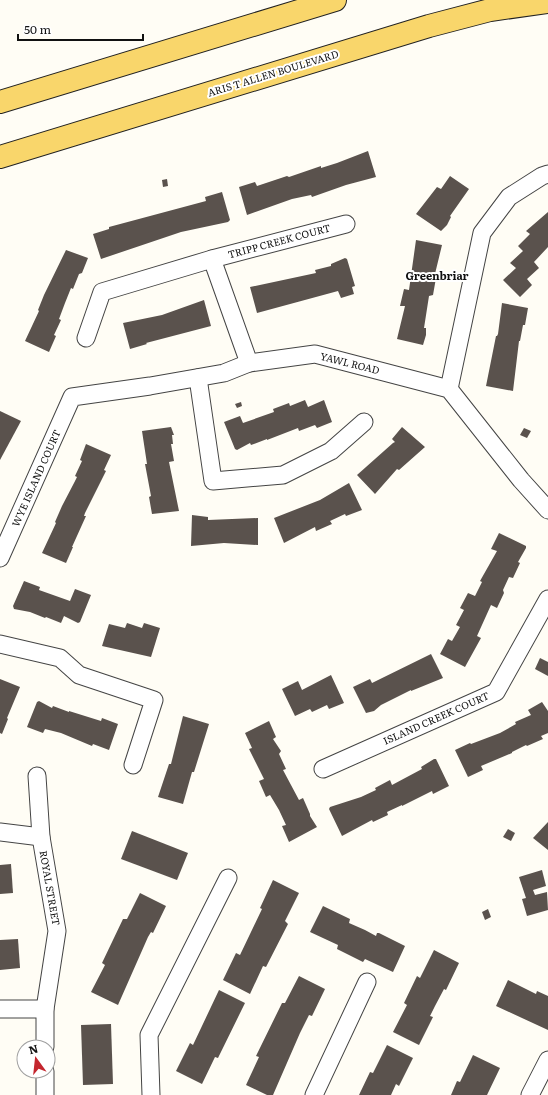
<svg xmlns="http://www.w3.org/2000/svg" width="548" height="1095" font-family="Literata,serif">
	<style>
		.building { fill: #5a524d }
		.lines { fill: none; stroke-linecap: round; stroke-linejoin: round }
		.minor-casing { stroke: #444; stroke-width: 19 }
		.primary-casing { stroke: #222; stroke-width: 24 }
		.minor { stroke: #fff; stroke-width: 17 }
		.primary { stroke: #f9d66b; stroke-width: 22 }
		.labels { text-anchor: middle; stroke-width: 4; stroke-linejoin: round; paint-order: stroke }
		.street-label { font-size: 10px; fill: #111; stroke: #fff }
		.neighbourhood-label { font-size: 11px; font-weight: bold; fill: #111; stroke: #fff }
	</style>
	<rect width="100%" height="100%" fill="#fffdf5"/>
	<g class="building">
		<path d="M368 151 376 177 346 185 312 197 311 195 292 199 247 215 239 187 255 182 257 186 287 176 289 177 321 166V168L337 163Z"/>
		<path d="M450 176 469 189 450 216 451 217 447 225 441 231 416 214 437 187 441 189Z"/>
		<path d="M167 179 168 186 163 187 162 180Z"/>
		<path d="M222 192 230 220 228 222 181 232 101 259 93 234 109 229V227L206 201 205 197Z"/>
		<path d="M548 212V247L534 262 539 268 527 279 532 285 520 297 503 280 516 268 510 263 523 251 518 246 530 234 526 231Z"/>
		<path d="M416 240 442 245 434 278H436L433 295 429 296 424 328H426V335L423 345 397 339 405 306H400L404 289 409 290Z"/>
		<path d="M66 250 88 258 82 273 79 274 73 289 71 288 65 303 59 319 61 320 54 335 56 336 49 352 25 341 39 311 38 310 44 295Z"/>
		<path d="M345 258 347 259 355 286 352 287 354 294 341 298 338 291 257 313 250 287 316 273 315 270 331 266V264Z"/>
		<path d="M204 300 211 326 146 343 147 344 130 349 123 323 162 315Z"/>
		<path d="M502 303 528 308 525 325H523L520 341H519L513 391 486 386 496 336H497L498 334Z"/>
		<path d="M305 400 308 407 324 400 332 422 317 428 315 425 299 431 298 428 267 440V439L251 445 250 443 237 450 235 449 224 422 240 416 243 423 274 412 273 409 289 403 290 406Z"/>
		<path d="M241 402 242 406 237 408 235 404Z"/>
		<path d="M0 411 21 421 0 460Z"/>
		<path d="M171 427 174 435H172L173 444H171L174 461 169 462 179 511 152 514 149 497 151 496 145 464H147L142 431Z"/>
		<path d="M402 427 425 447 399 470 397 469 375 494 357 475 393 443 395 442 392 439Z"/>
		<path d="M524 428 531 431 527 438 520 435Z"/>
		<path d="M86 444 111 455 104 470 106 471 85 513 84 516H86L72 547H73L66 563 42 553 56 523 55 522 62 506 74 483 77 477 75 476 82 461 80 460Z"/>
		<path d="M349 483 362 510 346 516 345 514 330 521 332 524 316 531 315 527 284 543 274 518 320 500Z"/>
		<path d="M192 515 208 517V520L258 518V545L224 543 191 546Z"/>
		<path d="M499 533 526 546V548L518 562 520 563 513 578 509 577 503 590 504 593 497 608 491 605 477 636 481 638 465 667 440 654 448 639 452 641 460 627 456 625 464 610 460 608 468 593 475 596 482 582 480 581 497 551 491 549Z"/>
		<path d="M24 581 40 587 39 590 70 601 75 589 91 595 80 622 78 623 64 616 61 623 46 617 45 618 30 612 14 609 13 606Z"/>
		<path d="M127 623 142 628 144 623 160 628 151 657 102 646 109 624 125 628Z"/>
		<path d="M431 654 443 678 411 691V690L381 705 374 711 366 713 353 687 370 679 372 683Z"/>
		<path d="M540 658 548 662V676L535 669Z"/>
		<path d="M331 675 344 703 329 709 327 705 312 712 310 709 295 716 282 689 298 681 302 690Z"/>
		<path d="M0 679 20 687 7 718 8 719 2 734 0 733Z"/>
		<path d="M39 701 52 708 53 706 69 712V711L101 721 102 718 118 724 109 750 93 744 92 746 61 733 45 729 43 733 27 727 37 702Z"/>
		<path d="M542 702 548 711V733L541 736 543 739 527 746 526 745 512 752V753L481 766 483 770 468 777 455 750 470 743 471 744 500 733 516 724 515 722 531 715 528 710Z"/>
		<path d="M183 716 209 724 194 772H192L183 804 158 797 169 764H171Z"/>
		<path d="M269 721 276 737 273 739 281 751 279 754 286 769 283 770 299 800 303 798 310 814V816L317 827 289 842 282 826 286 825 279 810 270 795 266 797 259 781 264 779 249 749 252 748 245 733Z"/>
		<path d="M434 759H436L449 786 433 794 432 791 402 806V805L387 812 388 815 373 822 372 820 342 836 329 809 330 807 361 797 376 790 375 788 390 780 392 785 422 769 421 767Z"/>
		<path d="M548 822V850L533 838Z"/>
		<path d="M508 829 515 833 511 841 503 837Z"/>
		<path d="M132 831 188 853 177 880 121 859Z"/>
		<path d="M11 864 13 893 0 894V865Z"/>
		<path d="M542 870 546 886 533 890 535 895 547 892 548 910 527 916 522 899 526 898 519 877Z"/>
		<path d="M273 880 299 893 285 921 288 924 266 967 263 966 250 994 223 980 236 953 240 955 262 909 260 908Z"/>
		<path d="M140 893 166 906 153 933 151 932 148 937 118 1005 91 992 105 965 102 963 123 919H127Z"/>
		<path d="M323 906 350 919 349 923 365 930 376 936 377 933H379L405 946 393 972 365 959 363 962 337 949 338 945 310 932Z"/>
		<path d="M488 909 491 917 485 920 482 912Z"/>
		<path d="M18 939 20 968 0 970V940Z"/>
		<path d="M434 950 459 963 446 990 444 989 435 1006 430 1016 433 1017 419 1045 393 1032 407 1005 404 1003 417 976 420 978Z"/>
		<path d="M299 976 325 989 312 1016 309 1015 300 1033 273 1095H267L246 1085 259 1057 256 1056 282 1003H285Z"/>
		<path d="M508 980 536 994 537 991 548 996V1030L496 1006Z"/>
		<path d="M219 990 245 1003 218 1058 215 1057 202 1084 176 1071 190 1043 193 1045Z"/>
		<path d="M111 1024 113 1084 83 1085 81 1025Z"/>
		<path d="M387 1045 413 1058 399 1086 396 1084 391 1095H359L370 1072 373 1073Z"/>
		<path d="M473 1055 500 1068 487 1095H451L457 1081 460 1082Z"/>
	</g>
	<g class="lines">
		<g class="minor-casing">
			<g id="minor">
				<path d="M212 259 249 363"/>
				<path d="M86 338 102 292 212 259 346 224"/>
				<path d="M198 378 213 481 283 475 331 451 364 422"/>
				<path d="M449 389 482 233 509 197 542 176 548 174"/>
				<path d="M0 558 72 397 150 386 224 373 249 363 315 354 449 389 521 480 548 510"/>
				<path d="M0 644 60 658 79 675 154 700 133 765"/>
				<path d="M323 769 496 692 548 599"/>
				<path d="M37 776 41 837 57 931 45 1009V1047"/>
				<path d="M0 832 41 837"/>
				<path d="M0 1009H45"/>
				<path d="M45 1095V1071"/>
				<path d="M151 1095 149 1035 228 878"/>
				<path d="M314 1095 367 982"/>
				<path d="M530 1095 548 1060"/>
			</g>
		</g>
		<g class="primary-casing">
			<g id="primary">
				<path d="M0 102 335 0"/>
				<path d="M0 157 429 26 490 10 548 2"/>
			</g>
		</g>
		<use href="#minor" class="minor"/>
		<use href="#primary" class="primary"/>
	</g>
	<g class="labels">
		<g class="street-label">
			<text transform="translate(273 73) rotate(-17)" y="4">ARIS T ALLEN BOULEVARD</text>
			<text transform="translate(279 241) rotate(-15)" y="4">TRIPP CREEK COURT</text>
			<text transform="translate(350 363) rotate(14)" y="4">YAWL ROAD</text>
			<text transform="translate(36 478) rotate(-66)" y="4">WYE ISLAND COURT</text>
			<text transform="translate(436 718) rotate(-24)" y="4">ISLAND CREEK COURT</text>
			<text transform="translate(50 888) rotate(80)" y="4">ROYAL STREET</text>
		</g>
		<g class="neighbourhood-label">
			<text x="437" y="280">Greenbriar</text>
		</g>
	</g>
	<g transform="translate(36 1059) rotate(345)"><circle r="19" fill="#ffffff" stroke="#a0a0a0"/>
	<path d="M0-3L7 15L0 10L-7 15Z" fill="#c4262e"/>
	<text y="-6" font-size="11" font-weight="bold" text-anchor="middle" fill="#111111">N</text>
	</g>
	<path d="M18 34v6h125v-6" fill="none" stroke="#111111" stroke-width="2"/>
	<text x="24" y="34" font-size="12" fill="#111111" stroke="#ffffff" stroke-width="3" paint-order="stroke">50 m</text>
</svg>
